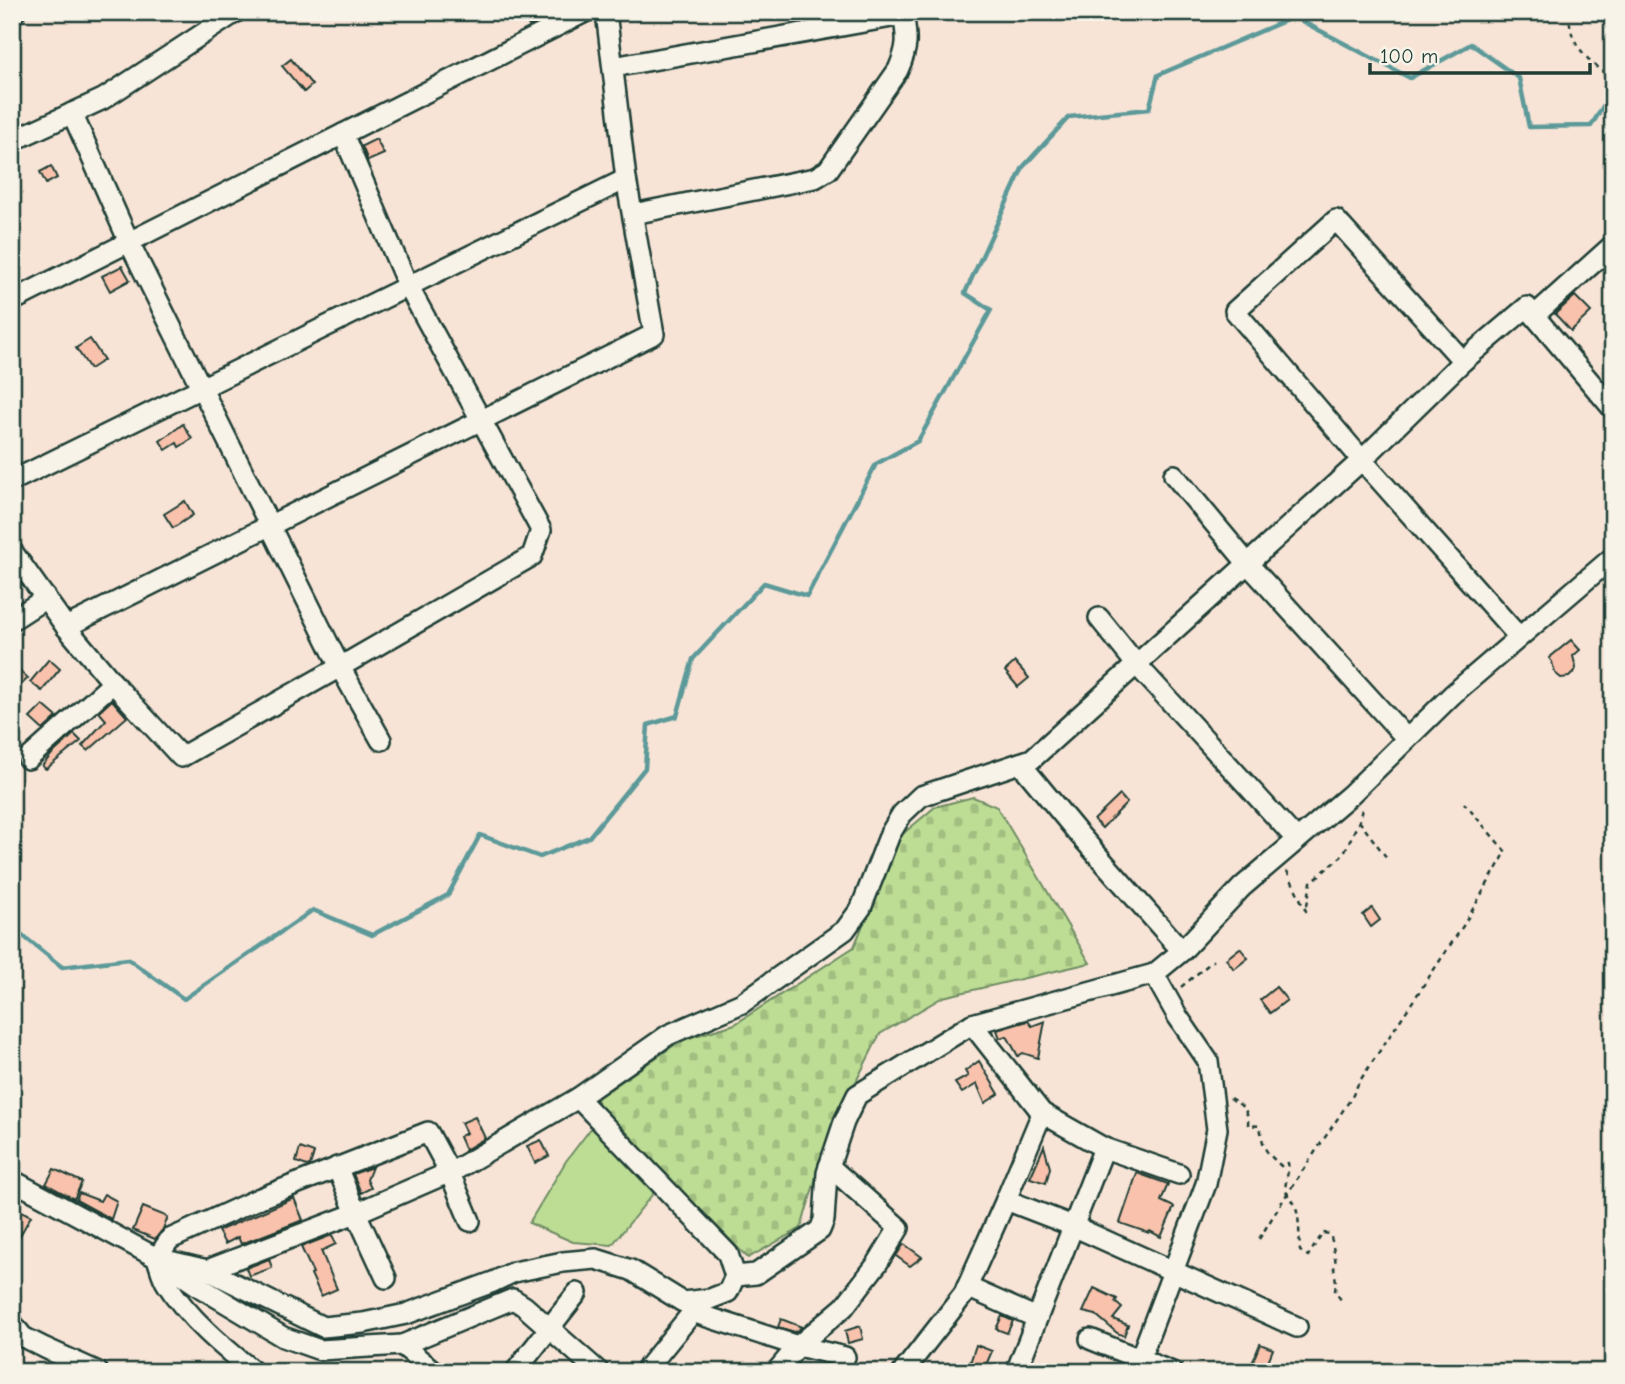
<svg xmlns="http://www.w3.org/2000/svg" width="1625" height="1384" font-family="'Comic Neue',sans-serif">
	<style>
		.cemetery { fill: url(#cemetery-stones); stroke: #6e8c64; stroke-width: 2 }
		.pitch { fill: #bddc94; stroke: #6e8c64; stroke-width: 2 }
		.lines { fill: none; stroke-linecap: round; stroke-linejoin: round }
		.stream { stroke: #5c9999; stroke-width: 4.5 }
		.building { fill: #f9c2ac; stroke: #1f3d34; stroke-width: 2 }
		.minor-casing { stroke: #1f3d34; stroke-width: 24 }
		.path { stroke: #1f3d34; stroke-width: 2.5; stroke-dasharray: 5 5; stroke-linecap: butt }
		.minor { stroke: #f7f3e8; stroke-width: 19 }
	</style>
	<defs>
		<pattern id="cemetery-stones" width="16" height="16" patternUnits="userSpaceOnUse" patternTransform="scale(1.75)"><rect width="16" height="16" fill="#bddc94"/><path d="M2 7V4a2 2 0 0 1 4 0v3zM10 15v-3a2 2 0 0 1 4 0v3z" fill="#a2be80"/></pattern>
	</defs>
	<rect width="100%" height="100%" fill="#f8e4d6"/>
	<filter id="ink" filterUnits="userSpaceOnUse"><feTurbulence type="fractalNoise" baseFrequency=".0143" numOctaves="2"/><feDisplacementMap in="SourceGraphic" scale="14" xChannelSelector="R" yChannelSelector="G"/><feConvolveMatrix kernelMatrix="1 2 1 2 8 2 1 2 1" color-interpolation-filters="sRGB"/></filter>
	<g filter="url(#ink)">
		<path class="cemetery" d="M973 797 997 807 1090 963 943 997 880 1034 828 1137 801 1228 748 1258 593 1101 682 1040 735 1024 854 947 899 837 935 807Z"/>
		<path class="pitch" d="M595 1123 655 1191 612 1245 573 1242 529 1223 566 1161Z"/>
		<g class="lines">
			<path class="stream" d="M12 927 62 967 128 959 184 999 313 910 372 935 448 895 480 835 540 857 589 837 645 768 648 725 677 716 693 659 764 583 807 596 876 464 918 441 991 310 965 293 1023 167 1069 117 1149 109 1158 75 1294 17 1410 78 1471 44 1519 78 1529 127 1591 126 1613 90"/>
		</g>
		<g class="building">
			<path d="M523 12H557L529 26 524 18 526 17Z"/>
			<path d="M291 59 312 85 304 92 282 66Z"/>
			<path d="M376 139 384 154 368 161 362 146Z"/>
			<path d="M51 166 57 178 46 184 40 172Z"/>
			<path d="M122 266 130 280 110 291 102 276Z"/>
			<path d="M1575 296 1591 312 1571 331 1555 314Z"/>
			<path d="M90 339 104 360 90 369 76 348Z"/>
			<path d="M183 424 192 439 179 447 177 443 166 450 160 441Z"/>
			<path d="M185 501 193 515 173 528 164 514Z"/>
			<path d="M1571 640 1580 650 1573 656 1576 668 1575 671 1569 677 1561 678 1555 673 1552 662 1549 658Z"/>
			<path d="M49 659 60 669 42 691 30 682Z"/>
			<path d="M1015 662 1029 678 1018 687 1005 671Z"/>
			<path d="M19 670 28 678 12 694V677Z"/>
			<path d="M112 700 127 717 88 751 82 746 106 720 99 712Z"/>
			<path d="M43 705 57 717 43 730 30 718Z"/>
			<path d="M74 734 81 741 46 769 42 766 51 755Z"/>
			<path d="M1120 795 1127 803 1102 828 1094 820Z"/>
			<path d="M1372 908 1380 920 1371 927 1363 915Z"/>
			<path d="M1240 948 1248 958 1234 969 1226 959Z"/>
			<path d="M1276 987 1287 1000 1270 1013 1260 1000Z"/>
			<path d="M1028 1021 1032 1026 1045 1021 1038 1058 1023 1053 1018 1056 1007 1036 1000 1038 997 1030Z"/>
			<path d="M979 1061 999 1094 985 1103 977 1084 962 1093 955 1083 968 1076 965 1071Z"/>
			<path d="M475 1117 485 1138 465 1150 459 1137 466 1133 461 1123Z"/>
			<path d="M541 1140 549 1156 535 1163 527 1146Z"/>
			<path d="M1044 1146 1050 1168 1046 1183 1030 1178Z"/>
			<path d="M300 1148 314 1153 310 1165 307 1166 296 1162Z"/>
			<path d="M372 1167 367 1180 371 1188 361 1193 353 1174Z"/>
			<path d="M54 1169 82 1182 74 1199 46 1184Z"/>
			<path d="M1137 1173 1168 1184 1161 1201 1174 1207 1161 1237 1150 1231 1149 1233 1120 1223Z"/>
			<path d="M79 1193 100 1201 104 1194 117 1201 111 1219 76 1200Z"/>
			<path d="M294 1198 303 1220 241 1244 238 1237 225 1244 218 1231Z"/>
			<path d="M12 1206 31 1216 12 1250Z"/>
			<path d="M143 1207 168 1217 163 1229 155 1239 133 1230Z"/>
			<path d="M332 1235 336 1244 321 1251 337 1289 321 1296 311 1274 313 1273 301 1247Z"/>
			<path d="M904 1244 922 1257 910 1266 896 1256Z"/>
			<path d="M269 1259 272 1268 249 1276 246 1268Z"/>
			<path d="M1094 1288 1117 1299 1115 1302 1122 1308 1113 1319 1128 1325 1124 1336 1117 1333 1096 1315 1083 1312Z"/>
			<path d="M1002 1316 1013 1321 1007 1333 996 1329Z"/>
			<path d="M781 1319 802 1327 795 1332 778 1327Z"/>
			<path d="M860 1326 863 1339 848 1343 845 1331Z"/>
			<path d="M1260 1344 1273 1349 1265 1369 1252 1363Z"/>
			<path d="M976 1345 992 1351 983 1372H967Z"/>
		</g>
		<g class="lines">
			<g class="minor-casing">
				<g id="minor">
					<path d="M12 13 15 12"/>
					<path d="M613 67 903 15"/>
					<path d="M72 113 129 242 340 667 381 740"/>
					<path d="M12 141 103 99 236 12"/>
					<path d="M633 214 815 178 828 170 898 70C909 45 907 38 903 12"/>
					<path d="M12 301 585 12"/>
					<path d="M1535 315 1613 245"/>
					<path d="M1463 361 1336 220 1235 311 1362 460 1519 637"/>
					<path d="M1174 475 1248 564 1407 739"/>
					<path d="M12 481 626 179"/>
					<path d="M12 551 66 627 113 683 181 757 340 667 532 556 541 530 408 286 343 134"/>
					<path d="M1099 618 1136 664 1297 840"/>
					<path d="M12 620 46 598"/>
					<path d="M66 627 654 334 626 179 606 12"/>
					<path d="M28 759 113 683"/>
					<path d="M1020 763 1077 832 1182 951"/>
					<path d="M972 1024 1042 1113 1104 1148 1179 1174"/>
					<path d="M337 1167 356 1213 386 1278"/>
					<path d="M12 1180 157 1258 203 1289 283 1337 320 1350 402 1345 435 1372"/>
					<path d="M1006 1200 1073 1226 1297 1327"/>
					<path d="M157 1258 207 1270 323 1327 363 1323 406 1314 493 1282 514 1272 563 1262 596 1259 631 1270 683 1302 710 1299 728 1292 735 1276 728 1254 578 1098"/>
					<path d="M157 1258 170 1239 190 1230 260 1198 428 1132 449 1171 470 1221"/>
					<path d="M157 1258C160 1267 162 1277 167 1284 188 1318 223 1347 254 1372"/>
					<path d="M207 1270 356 1213 457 1169 578 1098 668 1035 742 1003 845 930 861 908 890 834 902 814 921 796 1032 759 1362 460 1463 361 1527 307 1613 409"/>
					<path d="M735 1276 756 1274 820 1230 824 1220 827 1173 844 1122 857 1095 972 1024 1154 974 1182 951 1242 887 1350 795 1453 694 1613 557"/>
					<path d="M967 1287 1037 1318"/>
					<path d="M692 1312 798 1346 845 1357"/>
					<path d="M12 1323 23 1337 45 1348 98 1372"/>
					<path d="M1090 1339 1172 1372"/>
					<path d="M402 1345 513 1299 524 1306 599 1372"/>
					<path d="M515 1372 577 1293"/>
					<path d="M644 1372 701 1302"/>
					<path d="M776 1372 798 1346 844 1307 877 1264 899 1228 829 1166"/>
					<path d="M903 1372 964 1294 1005 1202 1042 1113"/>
					<path d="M1016 1372 1104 1148"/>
					<path d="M1135 1372 1206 1184 1217 1129 1208 1061 1178 1017 1154 974"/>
				</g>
			</g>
			<g class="path">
				<path d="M1571 12C1571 16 1569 20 1570 24 1572 47 1595 68 1613 79"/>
				<path d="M1359 821 1387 858"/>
				<path d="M1287 871 1306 911 1311 882 1343 855 1359 821 1363 805"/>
				<path d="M1181 987 1214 960"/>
				<path d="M1230 1098C1242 1106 1249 1109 1248 1125L1260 1126C1264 1150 1263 1149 1281 1166L1288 1163C1290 1173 1284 1180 1286 1191 1288 1196 1293 1200 1295 1205 1300 1218 1299 1236 1300 1251L1308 1256 1323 1233 1330 1234 1332 1241 1336 1264 1334 1268 1336 1282 1335 1291 1341 1300"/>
				<path d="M1259 1239 1287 1194 1352 1097 1359 1082 1463 926 1506 852 1464 803"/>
			</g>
			<use href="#minor" class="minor"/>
		</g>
	</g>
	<rect width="1625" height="1384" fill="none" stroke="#f7f3e8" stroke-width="42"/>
	<rect x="21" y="21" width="1583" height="1342" fill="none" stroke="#1f3d34" stroke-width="2.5" filter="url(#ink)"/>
	<path d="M1370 63v10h220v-10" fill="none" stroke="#1f3d34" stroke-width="3.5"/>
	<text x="1380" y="63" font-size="21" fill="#1f3d34" stroke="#f7f3e8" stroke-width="5" paint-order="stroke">100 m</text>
</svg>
